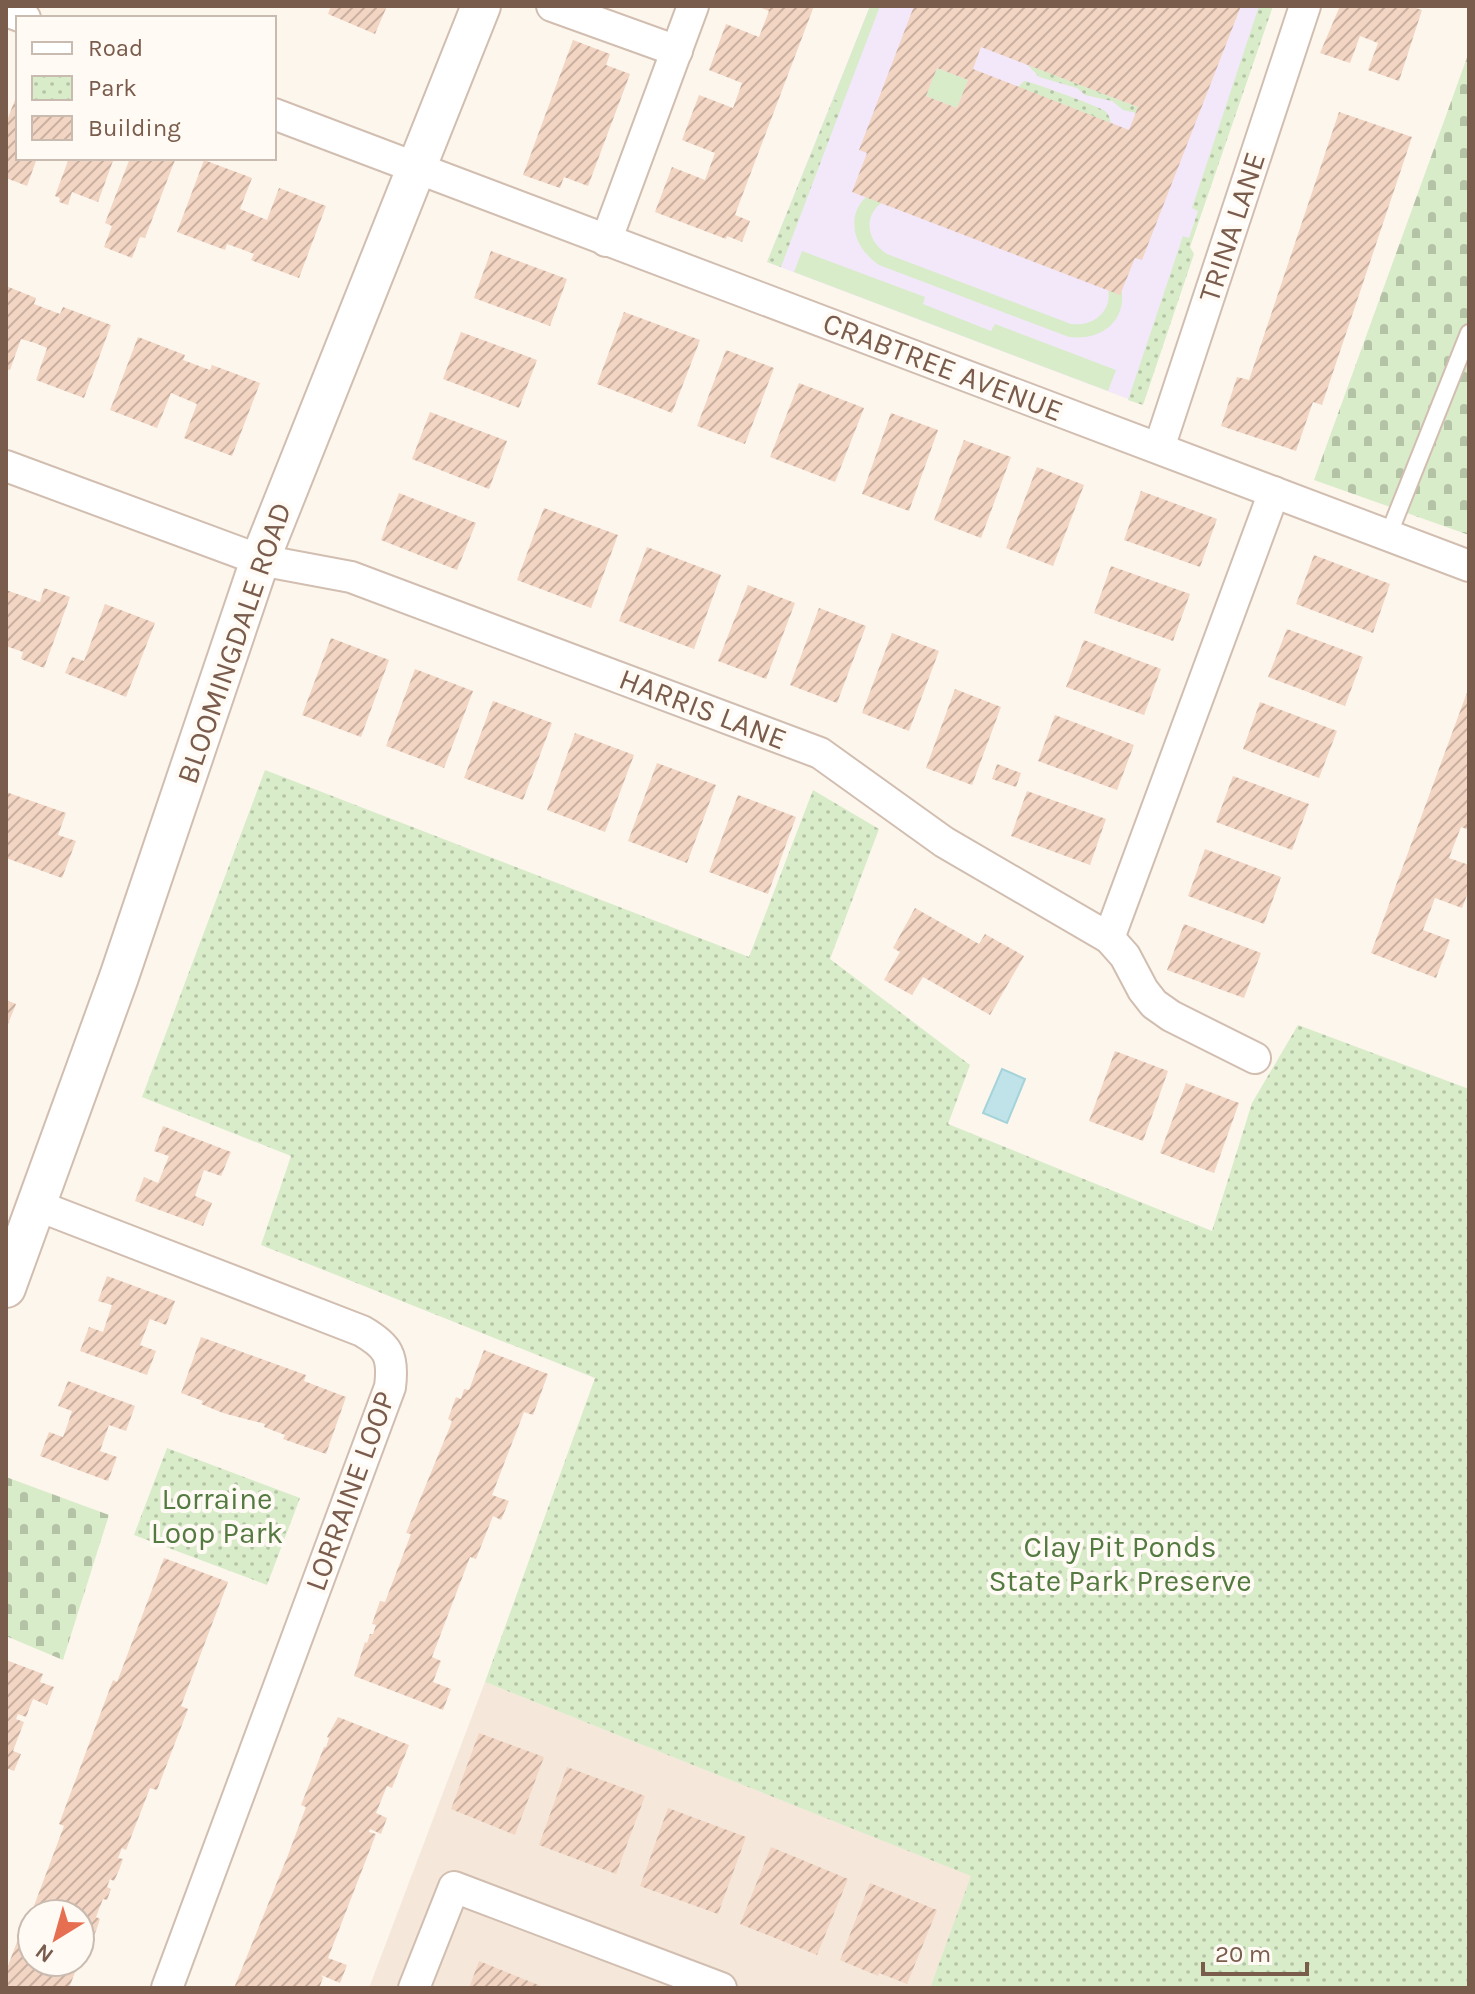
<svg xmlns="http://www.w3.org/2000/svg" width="1475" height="1994" font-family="Karla,sans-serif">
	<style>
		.residential { fill: #f5e8da }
		.education { fill: #f3e8fa }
		.grass { fill: #d8ecc9; fill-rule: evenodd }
		.cemetery { fill: url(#cemetery-stones) }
		.park { fill: url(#park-dots) }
		.water { fill: #bfe3e8; stroke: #a5d3da; stroke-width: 2 }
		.building { fill: url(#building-hatch); fill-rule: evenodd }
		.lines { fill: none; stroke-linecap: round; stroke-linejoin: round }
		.service-casing { stroke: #d1beb0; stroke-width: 20 }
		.minor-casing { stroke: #d1beb0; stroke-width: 34 }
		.tertiary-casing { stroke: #d1beb0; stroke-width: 42 }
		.service { stroke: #fff; stroke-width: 16 }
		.minor { stroke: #fff; stroke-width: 30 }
		.tertiary { stroke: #fff; stroke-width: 38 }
		.labels { text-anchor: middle; stroke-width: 8; stroke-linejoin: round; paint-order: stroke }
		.street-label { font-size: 30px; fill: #7a5c4d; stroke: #fffaf3 }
		.park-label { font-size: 30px; fill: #537a41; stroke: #fffaf3 }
	</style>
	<defs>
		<pattern id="cemetery-stones" width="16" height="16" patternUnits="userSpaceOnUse" patternTransform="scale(2)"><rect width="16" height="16" fill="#d8ecc9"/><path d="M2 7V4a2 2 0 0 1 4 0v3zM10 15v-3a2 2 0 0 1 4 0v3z" fill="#b4c2a5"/></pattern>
		<pattern id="park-dots" width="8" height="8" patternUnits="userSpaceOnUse" patternTransform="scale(2)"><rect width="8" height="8" fill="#d8ecc9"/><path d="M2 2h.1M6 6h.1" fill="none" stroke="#b4c2a5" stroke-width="1.8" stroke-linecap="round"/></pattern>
		<pattern id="building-hatch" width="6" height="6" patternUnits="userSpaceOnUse" patternTransform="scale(2)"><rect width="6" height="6" fill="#f3d5c3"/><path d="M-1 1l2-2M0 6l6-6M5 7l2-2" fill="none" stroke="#cab0a1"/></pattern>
	</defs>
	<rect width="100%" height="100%" fill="#fdf6ec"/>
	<path class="residential" d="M485 1682 972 1876 930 1988H369Z"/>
	<path class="education" d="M870 6H1269L1136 402 767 262Z"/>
	<g class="grass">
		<path d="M870 6H880L843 103 833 99Z"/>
		<path d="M937 68 968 80 957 108 926 96Z"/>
		<path d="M897 184 909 185 1099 256C1141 288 1123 343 1069 337L879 265C840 238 848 190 897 184ZM899 196 1092 267C1123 288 1108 328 1071 324L887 254C859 236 866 201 899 196Z"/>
		<path d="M802 251 925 297 923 304 991 331 995 324 1116 370 1108 391 794 272Z"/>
	</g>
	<g class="cemetery">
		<path d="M1469 52V535L1314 480Z"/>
		<path d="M6 1477 109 1515 63 1660 6 1636Z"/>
	</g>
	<g class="park">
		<path d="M1259 6H1273L1190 247 1194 254 1143 405 1128 400 1183 236 1189 238 1198 211 1192 208Z"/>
		<path d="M1027 64 1138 107 1136 113 1123 110 1112 101 1085 95 1077 88 1039 77Z"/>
		<path d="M1024 81C1030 81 1100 107 1105 111 1110 116 1109 117 1111 123L1018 87Z"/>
		<path d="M833 99 843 103 781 267 767 262Z"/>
		<path d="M265 770 749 957 813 790 879 829 830 959 970 1065 948 1124 1212 1231 1252 1103 1298 1025 1469 1089V1988H930L971 1876 485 1682 595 1378 261 1245 291 1156 142 1097Z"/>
		<path d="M167 1448 300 1498 267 1585 134 1535Z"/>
	</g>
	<path class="water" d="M1002 1069 1025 1079 1007 1123 983 1113Z"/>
	<g class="building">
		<path d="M331 6H387L375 34 328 14Z"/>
		<path d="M756 6H814L736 212 735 215 750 221 742 242 727 236 726 239 655 212 672 167 705 180 715 153 682 140 699 95 733 108 742 83 709 70 726 24 759 37 769 11Z"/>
		<path d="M914 6H1241L1142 260 1135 258 1120 295 852 192 867 153 859 150ZM981 47 1138 107 1129 130 973 69ZM937 68 968 80 957 108 926 96Z"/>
		<path d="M1340 6H1410L1422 10 1399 81 1368 70 1378 43 1360 36 1350 63 1320 53Z"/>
		<path d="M573 40 610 54 606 65 630 74 588 186 564 177 560 188 523 175Z"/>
		<path d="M18 92V158H37L27 186 6 178V123Z"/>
		<path d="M1339 112 1412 137 1322 405 1313 402 1296 451 1221 426 1237 377 1249 380Z"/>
		<path d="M69 158H114L98 202 72 192 68 205 59 202 60 198 55 196Z"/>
		<path d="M130 158 175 160 145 238 140 237 132 258 104 247 112 226 105 223Z"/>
		<path d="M204 160 252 178 240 209 267 220 279 188 326 206 299 278 251 260 254 254 241 249 227 244 225 250 177 232Z"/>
		<path d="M491 251 567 279 550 326 474 298Z"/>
		<path d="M6 286 36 298 34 304 60 314 63 307 111 325 84 398 36 380 47 348 35 343 21 339 10 370 6 369Z"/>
		<path d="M624 312 700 340 672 413 597 384Z"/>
		<path d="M461 332 537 360 519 408 443 379Z"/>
		<path d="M138 337 185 355 183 360 210 370 212 365 260 383 232 456 184 438 197 404 171 393 157 428 110 410Z"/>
		<path d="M726 350 774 368 745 444 697 426Z"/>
		<path d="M799 383 864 408 835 482 770 457Z"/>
		<path d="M430 412 507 441 489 489 412 459Z"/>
		<path d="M891 413 938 430 909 511 862 494Z"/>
		<path d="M964 440 1011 457 981 538 934 520Z"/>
		<path d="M1037 467 1084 485 1053 566 1006 548Z"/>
		<path d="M1141 491 1217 519 1200 567 1124 540Z"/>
		<path d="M399 493 476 523 457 570 381 540Z"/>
		<path d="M544 508 618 535 591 608 517 580Z"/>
		<path d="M647 547 721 575 694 649 619 621Z"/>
		<path d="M1314 555 1390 584 1373 633 1296 604Z"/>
		<path d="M1111 566 1190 594 1173 641 1094 613Z"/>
		<path d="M748 585 795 603 766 679 718 661Z"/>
		<path d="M44 588 70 597 44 668 21 659 23 652 6 646V590L40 602Z"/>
		<path d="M105 604 155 623 126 697 65 673 72 657 84 661Z"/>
		<path d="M819 608 866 626 837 703 790 685Z"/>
		<path d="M1287 629 1363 657 1345 706 1268 677Z"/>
		<path d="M892 633 939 651 909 731 862 713Z"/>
		<path d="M331 638 389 660 361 737 302 715Z"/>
		<path d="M1084 640 1161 669 1144 715 1066 687Z"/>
		<path d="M415 669 473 691 444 768 386 746Z"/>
		<path d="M1469 687V830L1461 827 1449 858 1469 865V890L1462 908 1435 898 1423 930 1450 940 1436 978 1371 953Z"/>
		<path d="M955 689 1001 707 972 785 926 768Z"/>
		<path d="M493 701 552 723 523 800 464 778Z"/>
		<path d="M1260 702 1337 731 1319 778 1243 749Z"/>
		<path d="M1055 715 1134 745 1117 790 1038 761Z"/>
		<path d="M575 733 634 755 605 832 547 810Z"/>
		<path d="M657 763 716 785 687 863 628 841Z"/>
		<path d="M997 764 1021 773 1016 787 992 779Z"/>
		<path d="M1233 776 1309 804 1292 850 1216 822Z"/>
		<path d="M1027 791 1106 819 1090 865 1011 836Z"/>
		<path d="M6 792 66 813 58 835 76 841 62 878 6 858Z"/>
		<path d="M738 795 796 817 768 894 709 872Z"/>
		<path d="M1205 849 1281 877 1264 924 1188 896Z"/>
		<path d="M915 908 979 944 985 934 1024 956 990 1015 923 977 912 995 884 980 900 952 893 948Z"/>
		<path d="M1184 924 1261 953 1244 998 1167 970Z"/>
		<path d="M6 1000 16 1004 6 1029Z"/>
		<path d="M1115 1051 1168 1071 1143 1141 1089 1121Z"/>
		<path d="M1186 1083 1239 1103 1214 1173 1160 1153Z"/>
		<path d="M163 1126 231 1152 221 1176 204 1170 195 1196 212 1203 203 1226 135 1201 144 1177 158 1183 169 1156 154 1151Z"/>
		<path d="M107 1276 175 1301 166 1325 150 1319 140 1345 156 1351 147 1375 80 1351 89 1327 103 1332 112 1305 98 1301Z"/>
		<path d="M201 1337 306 1375 304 1381 346 1397 326 1454 283 1439 285 1435 264 1427 265 1424 223 1413 201 1404 203 1401 181 1393Z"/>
		<path d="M484 1350 548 1374 533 1415 524 1412 492 1495 509 1501 501 1520 493 1516 476 1559 470 1557 432 1657 441 1661 433 1682 451 1689 443 1710 354 1676 365 1642 367 1643 370 1634H373L376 1625 372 1624 380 1601 385 1602 411 1534 406 1533 449 1429 452 1421 448 1419 456 1397 461 1399 464 1389 469 1390Z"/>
		<path d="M68 1381 135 1406 126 1431 109 1425 100 1451 117 1457 108 1481 40 1456 49 1432 63 1437 68 1423 72 1411 58 1406Z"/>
		<path d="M164 1558 228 1582 181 1706 188 1709 157 1790 150 1788 126 1850 122 1848 118 1858 123 1859 119 1870 114 1881 110 1879 107 1887 111 1889 107 1900 103 1899 99 1909 96 1917 100 1919 96 1931 91 1942 87 1940 80 1958V1914H32V1962H79L69 1988H6V1971L23 1926 26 1927 64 1826 59 1824 113 1680 117 1682Z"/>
		<path d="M6 1660 43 1674 40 1682 54 1687 47 1705 33 1699 26 1717 18 1714 16 1719 24 1722 13 1751 21 1754 14 1771 6 1768Z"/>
		<path d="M338 1717 409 1745 392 1788 387 1786 376 1813 387 1818 381 1834 370 1829 369 1832 376 1834 328 1958 347 1965 340 1983 321 1975 323 1978 319 1988H234L288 1855 306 1807 301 1805 324 1747H326L329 1738 327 1737Z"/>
		<path d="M479 1733 544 1757 515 1835 451 1809Z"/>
		<path d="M567 1767 645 1796 616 1874 539 1845Z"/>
		<path d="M668 1808 746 1837 718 1914 640 1886Z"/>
		<path d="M771 1847 848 1879 817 1955 740 1924Z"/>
		<path d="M870 1883 937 1910 907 1984 879 1973 878 1976 840 1960Z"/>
		<path d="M479 1961 546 1988H469Z"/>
	</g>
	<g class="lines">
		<g class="service-casing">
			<path id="service" d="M1388 536 1469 333"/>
		</g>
		<g class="minor-casing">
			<g id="minor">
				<path d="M552 6 677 51"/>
				<path d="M6 11 25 18"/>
				<path d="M274 114 1469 566"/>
				<path d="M606 241 693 6"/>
				<path d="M1159 448 1305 6"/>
				<path d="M6 466 260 560 351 577 820 753 944 842 1109 938 1125 956 1143 990 1154 1004 1171 1016 1255 1058"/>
				<path d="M1109 938 1274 492"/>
				<path d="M36 1205 362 1331C388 1346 394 1356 390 1387L167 1988"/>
				<path d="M414 1988 454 1887 721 1988"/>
			</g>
		</g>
		<g class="tertiary-casing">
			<path id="tertiary" d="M6 1288 119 977 260 560 481 6"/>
		</g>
		<use href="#service" class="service"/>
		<use href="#minor" class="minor"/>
		<use href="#tertiary" class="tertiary"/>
	</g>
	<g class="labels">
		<g class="street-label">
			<text transform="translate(1232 227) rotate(-72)" y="10">TRINA LANE</text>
			<text transform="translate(943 367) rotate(21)" y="10">CRABTREE AVENUE</text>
			<text transform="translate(234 643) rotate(-71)" y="10">BLOOMINGDALE ROAD</text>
			<text transform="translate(703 709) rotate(21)" y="10">HARRIS LANE</text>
			<text transform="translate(350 1491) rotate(-70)" y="10">LORRAINE LOOP</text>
		</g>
		<g class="park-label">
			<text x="217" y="1509">Lorraine<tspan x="217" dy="34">Loop Park</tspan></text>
			<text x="1120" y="1557">Clay Pit Ponds<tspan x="1120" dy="34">State Park Preserve</tspan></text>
		</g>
	</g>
	<rect width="1475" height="1994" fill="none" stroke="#7a5c4d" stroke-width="16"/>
	<rect x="16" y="16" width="260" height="144" fill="#fffaf3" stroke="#cabbb1" stroke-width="2"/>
	<rect x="32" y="42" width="40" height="12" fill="#ffffff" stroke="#cabbb1" stroke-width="2"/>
	<text x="88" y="56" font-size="24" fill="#7a5c4d">Road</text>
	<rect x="32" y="76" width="40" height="24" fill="url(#park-dots)" stroke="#cabbb1" stroke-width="2"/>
	<text x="88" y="96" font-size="24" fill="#7a5c4d">Park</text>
	<rect x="32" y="116" width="40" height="24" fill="url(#building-hatch)" stroke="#cabbb1" stroke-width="2"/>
	<text x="88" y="136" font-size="24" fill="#7a5c4d">Building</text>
	<g transform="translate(56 1938) rotate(217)"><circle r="38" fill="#fffaf3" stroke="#cabbb1" stroke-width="2"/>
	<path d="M0-6L14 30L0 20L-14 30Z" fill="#e76f51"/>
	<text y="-12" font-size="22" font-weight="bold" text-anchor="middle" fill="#7a5c4d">N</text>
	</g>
	<path d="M1203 1962v12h104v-12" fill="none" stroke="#7a5c4d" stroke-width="4"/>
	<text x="1215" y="1962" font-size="24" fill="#7a5c4d" stroke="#fffaf3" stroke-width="6" paint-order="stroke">20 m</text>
</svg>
